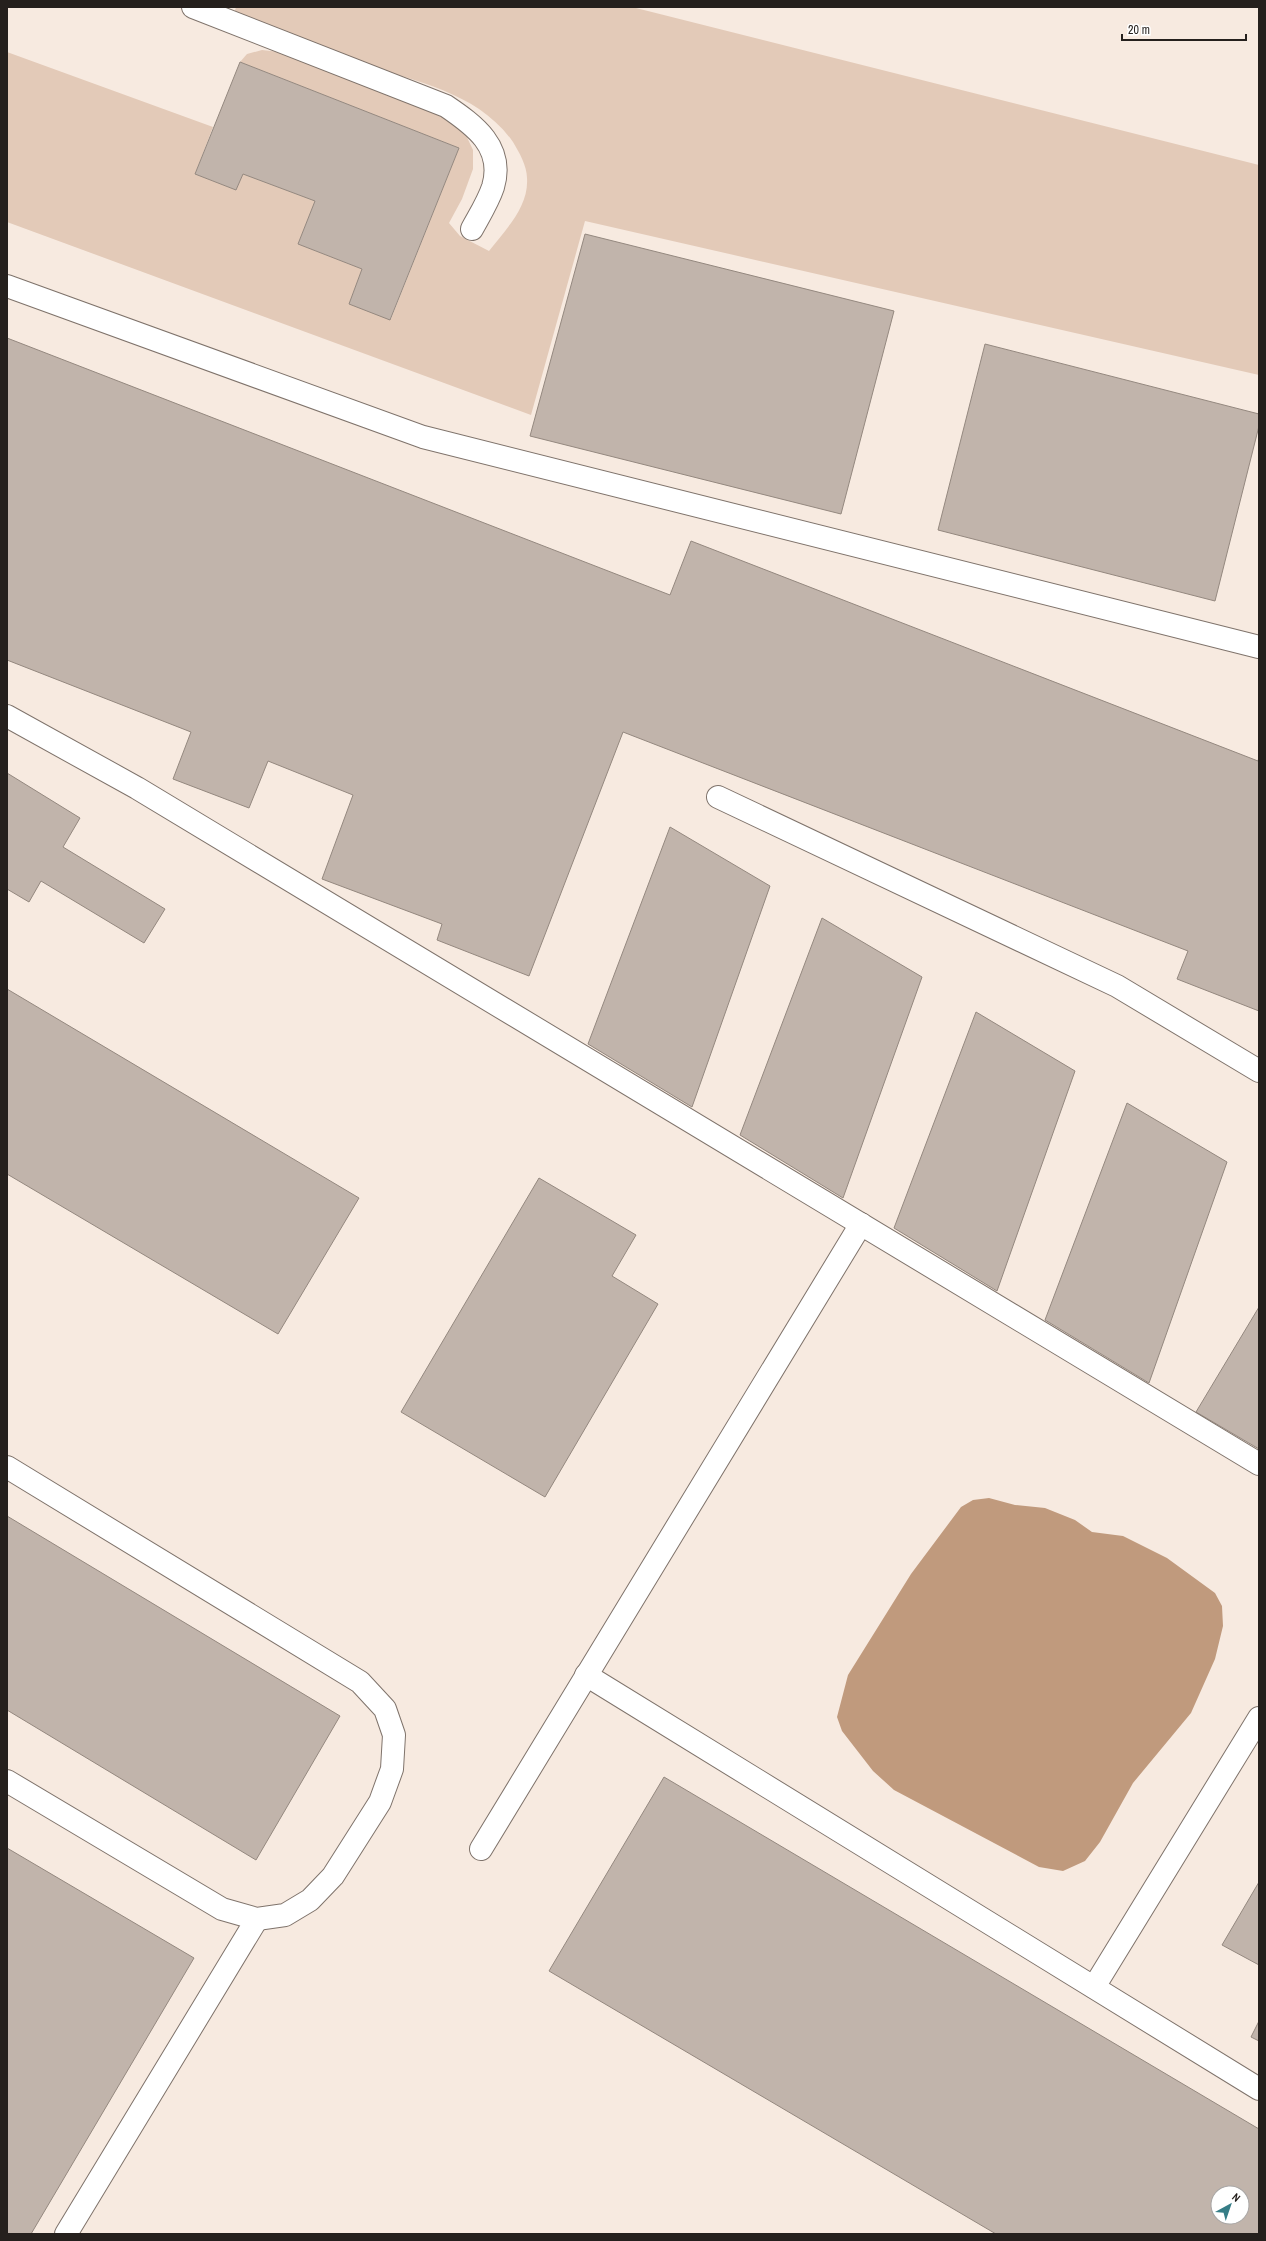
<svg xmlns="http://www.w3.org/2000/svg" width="1266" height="2241" font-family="'Archivo Narrow',sans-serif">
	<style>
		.green { fill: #e3cab8 }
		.water { fill: #c09a7d }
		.building { fill: #c1b4ab; stroke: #94887f; fill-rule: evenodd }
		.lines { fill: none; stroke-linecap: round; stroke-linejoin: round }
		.service-casing { stroke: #7f736b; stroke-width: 24 }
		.service { stroke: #fff; stroke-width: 22 }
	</style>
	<rect width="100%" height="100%" fill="#f7eae0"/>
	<path class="green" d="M236 7H632L1259 165V375L585 221 531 415 7 222V52L213 127 195 174 236 190 243 174 315 201 298 244 362 269 349 304 391 319 459 148 240 62 247 54 262 50 288 53 421 101 464 131 473 150V169L462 199 449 223 460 236 489 251C505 230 529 207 527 178 527 166 519 152 513 142 478 92 417 83 364 63 321 47 277 30 234 14Z"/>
	<path class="water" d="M989 1498 1015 1505 1045 1508 1075 1520 1092 1532 1123 1536 1167 1558 1215 1593 1222 1606 1223 1626 1215 1659 1191 1713 1133 1783 1100 1842 1085 1861 1063 1871 1039 1867 894 1790 873 1771 842 1731 837 1717 848 1675 911 1574 961 1507 973 1500Z"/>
	<g class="building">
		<path d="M240 62 459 148 390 320 349 304 362 269 298 244 315 201 243 174 236 190 195 174Z"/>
		<path d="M585 234 894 311 841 514 530 436Z"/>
		<path d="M7 338 670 595 691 541 1258 761 1259 757V1011L1177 979 1188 951 623 732 529 976 437 940 442 924 322 879 353 795 268 761 249 808 173 779 191 732 7 660Z"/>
		<path d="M985 344 1259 414V426L1215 601 938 530Z"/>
		<path d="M7 773 80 818 63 847 165 909 144 943 41 881 29 902 7 889Z"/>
		<path d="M670 827 770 886 692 1107 588 1044Z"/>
		<path d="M822 918 922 977 843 1198 740 1135Z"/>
		<path d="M7 989 359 1198 278 1334 7 1174Z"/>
		<path d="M976 1012 1075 1071 997 1291 894 1228Z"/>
		<path d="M1127 1103 1227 1162 1149 1383 1045 1320Z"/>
		<path d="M539 1178 636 1235 612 1276 658 1304 545 1497 401 1412Z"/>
		<path d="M1259 1307V1449L1196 1412Z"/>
		<path d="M7 1516 340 1716 256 1860 7 1710Z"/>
		<path d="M664 1777 1259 2129V2234H996L549 1971ZM1218 2193H1242V2217H1218Z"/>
		<path d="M7 1848 194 1958 31 2234H7Z"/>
		<path d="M1259 1882V1965L1222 1945Z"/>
		<path d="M1259 2021V2041L1251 2037Z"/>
	</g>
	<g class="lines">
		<g class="service-casing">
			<g id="service">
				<path d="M193 7 446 106C474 125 505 147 493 187 488 202 479 216 472 229"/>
				<path d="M7 286 423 437 1259 647"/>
				<path d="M7 716 137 788 1259 1464"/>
				<path d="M718 797 1117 986 1259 1071"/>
				<path d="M7 1467 360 1682 385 1709 394 1735 392 1769 380 1802 333 1876 310 1900 285 1915 257 1919 222 1909 7 1781"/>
				<path d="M586 1675 1259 2089"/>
				<path d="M481 1849 861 1224"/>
				<path d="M1094 1987 1259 1718"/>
				<path d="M66 2234 257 1919"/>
			</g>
		</g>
		<use href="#service" class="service"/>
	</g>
	<rect width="1266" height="2241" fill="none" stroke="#25201d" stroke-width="16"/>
	<g transform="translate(1230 2205) rotate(40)"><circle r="19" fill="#ffffff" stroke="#a8a6a5"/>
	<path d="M0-3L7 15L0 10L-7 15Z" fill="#357d86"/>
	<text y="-6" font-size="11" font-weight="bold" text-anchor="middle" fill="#25201d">N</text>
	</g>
	<path d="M1122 34v6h124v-6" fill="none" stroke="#25201d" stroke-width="2"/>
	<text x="1128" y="34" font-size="12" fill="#25201d" stroke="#ffffff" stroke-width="3" paint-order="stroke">20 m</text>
</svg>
